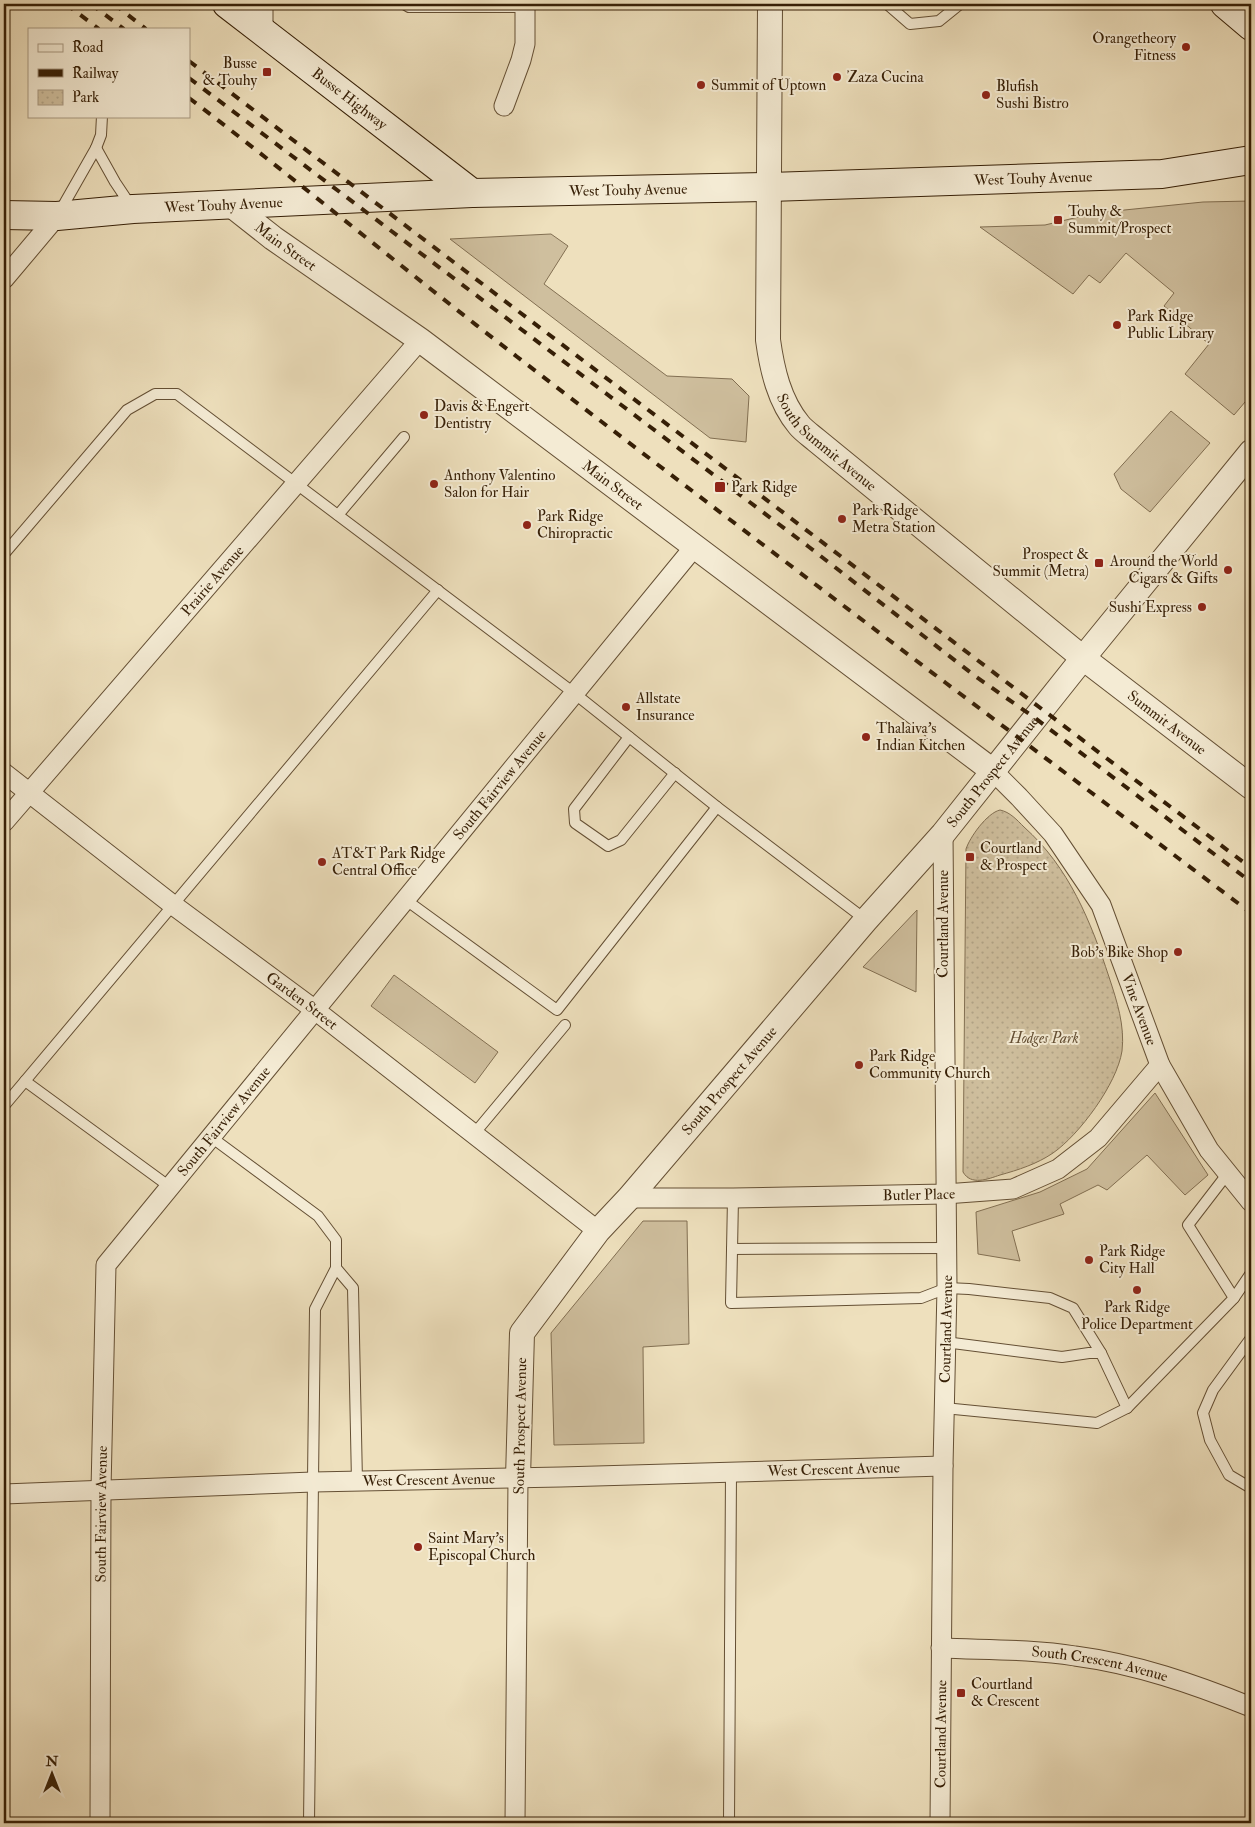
<svg xmlns="http://www.w3.org/2000/svg" width="1255" height="1827" font-family="'IM FELL Double Pica',serif">
	<style>
		.green { fill: #cfbf9e; stroke: #826f52 }
		.park { fill: url(#park-dots); stroke: #826f52 }
		.lines { fill: none; stroke-linecap: round; stroke-linejoin: round }
		.service-casing { stroke: #644f34; stroke-width: 12 }
		.minor-casing { stroke: #644f34; stroke-width: 21 }
		.tertiary-casing { stroke: #644f34; stroke-width: 26 }
		.secondary-casing { stroke: #361f06; stroke-width: 30 }
		.service { stroke: #f4ebd4; stroke-width: 10 }
		.minor { stroke: #f4ebd4; stroke-width: 19 }
		.tertiary { stroke: #f4ebd4; stroke-width: 24 }
		.secondary { stroke: #f4ebd4; stroke-width: 28 }
		.rail { stroke: #361f06; stroke-width: 4; stroke-dasharray: 9 9; stroke-linecap: butt }
		.poi-dot { fill: #8f2418; stroke: #f4ebd4; stroke-width: 2 }
		.labels { text-anchor: middle; stroke-width: 4; stroke-linejoin: round; paint-order: stroke }
		.poi-label { font-size: 15px; fill: #361f06; stroke: #f4ebd4; text-anchor: start }
		.street-label { font-size: 15px; fill: #361f06; stroke: #f4ebd4 }
		.park-label { font-size: 15px; font-style: italic; fill: #644f34; stroke: #f4ebd4 }
	</style>
	<defs>
		<pattern id="park-dots" width="8" height="8" patternUnits="userSpaceOnUse" patternTransform="scale(1.25)"><rect width="8" height="8" fill="#cfbf9e"/><path d="M2 2h.1M6 6h.1" fill="none" stroke="#b2a487" stroke-width="1.8" stroke-linecap="round"/></pattern>
	</defs>
	<rect width="100%" height="100%" fill="#eee0bd"/>
	<filter id="stains"><feTurbulence type="fractalNoise" baseFrequency=".004" numOctaves="4"/><feColorMatrix values="0 0 0 0 .2 0 0 0 0 .09 0 0 0 0 .02 0 0 0 .5 -.17"/></filter>
	<radialGradient id="worn" r=".72"><stop offset=".6" stop-color="#630" stop-opacity="0"/><stop offset="1" stop-color="#630" stop-opacity=".3"/></radialGradient>
	<g class="green">
		<path d="M1251 201V395L1234 415 1185 374 1209 344 1164 306 1174 293 1126 253 1100 283 1089 275 1073 294 980 227 1045 225 1095 213 1203 202Z"/>
		<path d="M551 234 568 246 544 284 667 376 732 379 749 396 746 442 710 438 450 239Z"/>
		<path d="M1171 411 1210 443 1150 512 1121 489 1114 474Z"/>
		<path d="M917 910 916 992 863 967Z"/>
		<path d="M394 975 498 1052 475 1083 371 1006Z"/>
		<path d="M1155 1093 1208 1175 1185 1195 1147 1155 1107 1190 1098 1185 1060 1204 1064 1214 1012 1231 1020 1261 978 1254 976 1212 1040 1192 1087 1169Z"/>
		<path d="M643 1221H687L689 1344 643 1347 644 1443 554 1445 551 1333Z"/>
	</g>
	<path class="park" d="M1000 810C1010 812 1017 820 1024 827 1069 867 1091 922 1109 977 1117 1001 1125 1026 1122 1051 1117 1084 1079 1135 1053 1153 1037 1164 1018 1170 1000 1175 988 1179 971 1186 963 1172L966 849C970 837 987 813 1000 810Z"/>
	<g class="lines">
		<g class="service-casing">
			<g id="service">
				<path d="M404 4 409 7H525"/>
				<path d="M887 4 910 24 939 21 960 4"/>
				<path d="M96 148 101 135 102 116"/>
				<path d="M59 213 96 148 115 182 131 206"/>
				<path d="M338 515 404 437"/>
				<path d="M4 554 127 410 155 394H177L574 693 717 807 866 920"/>
				<path d="M629 737 574 809 575 823 608 846 621 840 675 773"/>
				<path d="M406 900 557 1010 717 807"/>
				<path d="M25 1081 170 1187"/>
				<path d="M4 1106 438 590"/>
				<path d="M474 1134 565 1025"/>
				<path d="M211 1137 318 1216 336 1240V1268L315 1309 309 1823"/>
				<path d="M733 1198 731 1303 921 1298 947 1288 969 1289 1050 1298 1073 1308 1101 1353 1127 1408"/>
				<path d="M732 1249 946 1248"/>
				<path d="M336 1268 353 1288 357 1482"/>
				<path d="M1234 1298 1251 1273"/>
				<path d="M1251 1338 1213 1390 1203 1413 1210 1440 1229 1475 1251 1488"/>
				<path d="M945 1342 1062 1357 1089 1353H1101"/>
				<path d="M944 1408 1097 1423 1127 1408 1234 1298 1188 1225 1228 1173"/>
				<path d="M729 1823 731 1472"/>
			</g>
		</g>
		<g class="minor-casing">
			<g id="minor">
				<path d="M263 31V4"/>
				<path d="M504 106 521 60 525 44V4"/>
				<path d="M4 279 57 216"/>
				<path id="s1" d="M993 771 1019 797 1053 834 1101 905 1160 1065 1209 1150 1251 1202"/>
				<path id="s2" d="M4 773 173 905 315 1010 598 1231"/>
				<path id="s3" d="M4 822 420 340"/>
				<path id="s4" d="M629 1198H733L945 1194 1013 1189 1058 1169 1098 1138 1160 1065"/>
				<path id="s5" d="M4 1494 313 1482 561 1477 943 1466"/>
				<path id="s6" d="M941 1648C986 1650 1031 1649 1075 1656 1136 1664 1194 1684 1251 1707"/>
				<path id="s7" d="M100 1823 101 1490 106 1265 695 546"/>
				<path d="M515 1823 518 1478"/>
				<path id="s8" d="M940 1823 943 1466 947 1288 943 834"/>
			</g>
		</g>
		<g class="tertiary-casing">
			<g id="tertiary">
				<path id="s9" d="M770 4 768 340C772 369 779 401 799 425 803 430 810 435 816 440L1083 658 1251 787"/>
				<path id="s10" d="M230 204 273 238 420 340 993 771"/>
				<path id="s11" d="M518 1478 522 1333 598 1231 629 1198 866 920 943 834 1083 658 1251 452"/>
			</g>
		</g>
		<g class="secondary-casing">
			<g id="secondary">
				<path id="s12" d="M227 4 472 193"/>
				<path d="M1225 4 1251 26"/>
				<path id="s13" d="M4 215 57 216 133 209 472 193 770 187 1162 174 1251 160"/>
			</g>
		</g>
		<use href="#service" class="service"/>
		<use href="#minor" class="minor"/>
		<use href="#tertiary" class="tertiary"/>
		<use href="#secondary" class="secondary"/>
		<g class="rail">
			<path d="M66 4 99 29"/>
			<path d="M91 4 124 29"/>
			<path d="M114 4 146 29"/>
			<path d="M189 61 1251 868"/>
			<path d="M189 78 809 547 975 676 1035 718 1251 882"/>
			<path d="M189 98C299 182 406 271 516 356 760 544 1006 728 1251 913"/>
		</g>
	</g>
	<g class="poi-dot">
		<circle cx="1186" cy="47" r="5"/>
		<rect x="262" y="67" width="10" height="10" rx="2.5"/>
		<circle cx="837" cy="77" r="5"/>
		<circle cx="701" cy="85" r="5"/>
		<circle cx="986" cy="95" r="5"/>
		<rect x="1053" y="215" width="10" height="10" rx="2.5"/>
		<circle cx="1117" cy="325" r="5"/>
		<circle cx="424" cy="415" r="5"/>
		<circle cx="434" cy="484" r="5"/>
		<rect x="714" y="481" width="12" height="12" rx="2.5"/>
		<circle cx="842" cy="519" r="5"/>
		<circle cx="527" cy="525" r="5"/>
		<rect x="1094" y="558" width="10" height="10" rx="2.5"/>
		<circle cx="1228" cy="570" r="5"/>
		<circle cx="1202" cy="607" r="5"/>
		<circle cx="626" cy="707" r="5"/>
		<circle cx="866" cy="737" r="5"/>
		<rect x="965" y="852" width="10" height="10" rx="2.5"/>
		<circle cx="322" cy="862" r="5"/>
		<circle cx="1178" cy="952" r="5"/>
		<circle cx="859" cy="1065" r="5"/>
		<circle cx="1089" cy="1260" r="5"/>
		<circle cx="1137" cy="1290" r="5"/>
		<circle cx="418" cy="1547" r="5"/>
		<rect x="956" y="1688" width="10" height="10" rx="2.5"/>
	</g>
	<g class="labels">
		<g class="poi-label">
			<text x="1176" y="43" text-anchor="end">Orangetheory<tspan x="1176" dy="17">Fitness</tspan></text>
			<text x="257" y="68" text-anchor="end">Busse<tspan x="257" dy="17">&amp; Touhy</tspan></text>
			<text x="847" y="82">Zaza Cucina</text>
			<text x="711" y="90">Summit of Uptown</text>
			<text x="996" y="91">Blufish<tspan x="996" dy="17">Sushi Bistro</tspan></text>
			<text x="1068" y="216">Touhy &amp;<tspan x="1068" dy="17">Summit/Prospect</tspan></text>
			<text x="1127" y="321">Park Ridge<tspan x="1127" dy="17">Public Library</tspan></text>
			<text x="434" y="411">Davis &amp; Engert<tspan x="434" dy="17">Dentistry</tspan></text>
			<text x="444" y="480">Anthony Valentino<tspan x="444" dy="17">Salon for Hair</tspan></text>
			<text x="731" y="492">Park Ridge</text>
			<text x="852" y="515">Park Ridge<tspan x="852" dy="17">Metra Station</tspan></text>
			<text x="537" y="521">Park Ridge<tspan x="537" dy="17">Chiropractic</tspan></text>
			<text x="1089" y="559" text-anchor="end">Prospect &amp;<tspan x="1089" dy="17">Summit (Metra)</tspan></text>
			<text x="1218" y="566" text-anchor="end">Around the World<tspan x="1218" dy="17">Cigars &amp; Gifts</tspan></text>
			<text x="1192" y="612" text-anchor="end">Sushi Express</text>
			<text x="636" y="703">Allstate<tspan x="636" dy="17">Insurance</tspan></text>
			<text x="876" y="733">Thalaiva's<tspan x="876" dy="17">Indian Kitchen</tspan></text>
			<text x="980" y="853">Courtland<tspan x="980" dy="17">&amp; Prospect</tspan></text>
			<text x="332" y="858">AT&amp;T Park Ridge<tspan x="332" dy="17">Central Office</tspan></text>
			<text x="1168" y="957" text-anchor="end">Bob's Bike Shop</text>
			<text x="869" y="1061">Park Ridge<tspan x="869" dy="17">Community Church</tspan></text>
			<text x="1099" y="1256">Park Ridge<tspan x="1099" dy="17">City Hall</tspan></text>
			<text x="1137" y="1312" text-anchor="middle">Park Ridge<tspan x="1137" dy="17">Police Department</tspan></text>
			<text x="428" y="1543">Saint Mary's<tspan x="428" dy="17">Episcopal Church</tspan></text>
			<text x="971" y="1689">Courtland<tspan x="971" dy="17">&amp; Crescent</tspan></text>
		</g>
		<g class="street-label">
			<text dy="5" stroke="none"><textPath href="#s12" startOffset="155">Busse Highway</textPath></text>
			<text dy="5" stroke="none"><textPath href="#s13" startOffset="1030">West Touhy Avenue</textPath></text>
			<text dy="5" stroke="none"><textPath href="#s13" startOffset="625">West Touhy Avenue</textPath></text>
			<text dy="5" stroke="none"><textPath href="#s13" startOffset="220">West Touhy Avenue</textPath></text>
			<text dy="5" stroke="none"><textPath href="#s10" startOffset="70">Main Street</textPath></text>
			<text dy="5" stroke="none"><textPath href="#s9" startOffset="459">South Summit Avenue</textPath></text>
			<text dy="5" stroke="none"><textPath href="#s10" startOffset="475">Main Street</textPath></text>
			<text dy="5" stroke="none"><textPath href="#s3" startOffset="319">Prairie Avenue</textPath></text>
			<text dy="5" stroke="none"><textPath href="#s9" startOffset="901">Summit Avenue</textPath></text>
			<text dy="5" stroke="none"><textPath href="#s11" startOffset="878">South Prospect Avenue</textPath></text>
			<text dy="5" stroke="none"><textPath href="#s7" startOffset="1179">South Fairview Avenue</textPath></text>
			<text transform="translate(943 924) rotate(-90)" y="5">Courtland Avenue</text>
			<text dy="5" stroke="none"><textPath href="#s2" startOffset="375">Garden Street</textPath></text>
			<text dy="5" stroke="none"><textPath href="#s1" startOffset="284">Vine Avenue</textPath></text>
			<text dy="5" stroke="none"><textPath href="#s11" startOffset="472">South Prospect Avenue</textPath></text>
			<text dy="5" stroke="none"><textPath href="#s7" startOffset="744">South Fairview Avenue</textPath></text>
			<text dy="5" stroke="none"><textPath href="#s4" startOffset="290">Butler Place</textPath></text>
			<text dy="5" stroke="none"><textPath href="#s8" startOffset="494">Courtland Avenue</textPath></text>
			<text transform="translate(520 1426) rotate(-89)" y="5">South Prospect Avenue</text>
			<text dy="5" stroke="none"><textPath href="#s5" startOffset="830">West Crescent Avenue</textPath></text>
			<text dy="5" stroke="none"><textPath href="#s5" startOffset="425">West Crescent Avenue</textPath></text>
			<text dy="5" stroke="none"><textPath href="#s7" startOffset="309">South Fairview Avenue</textPath></text>
			<text dy="5" stroke="none"><textPath href="#s6" startOffset="160">South Crescent Avenue</textPath></text>
			<text dy="5" stroke="none"><textPath href="#s8" startOffset="89">Courtland Avenue</textPath></text>
		</g>
		<g class="park-label">
			<text x="1044" y="1043">Hodges Park</text>
		</g>
	</g>
	<rect width="1255" height="1827" fill="none" stroke="#eee0bd" stroke-width="20"/>
	<rect x="5" y="5" width="1245" height="1817" fill="none" stroke="#361f06" stroke-width="2.5"/>
	<rect x="10" y="10" width="1235" height="1807" fill="none" stroke="#361f06"/>
	<rect x="28" y="28" width="162" height="90" fill="#f4ebd4" stroke="#a89982"/>
	<rect x="38" y="44" width="25" height="8" fill="#f4ebd4" stroke="#a89982"/>
	<text x="72" y="52" font-size="15" fill="#361f06">Road</text>
	<rect x="38" y="69" width="25" height="8" fill="#361f06" stroke="#a89982"/>
	<text x="72" y="78" font-size="15" fill="#361f06">Railway</text>
	<rect x="38" y="90" width="25" height="15" fill="url(#park-dots)" stroke="#a89982"/>
	<text x="72" y="102" font-size="15" fill="#361f06">Park</text>
	<g transform="translate(52 1774)" stroke="#f4ebd4" stroke-width="4" paint-order="stroke">
	<path d="M0-4L9 19L0 12L-9 19Z" fill="#361f06"/>
	<text y="-8" font-size="14" font-weight="bold" text-anchor="middle" fill="#361f06">N</text>
	</g>
	<rect width="100%" height="100%" filter="url(#stains)"/>
	<rect width="100%" height="100%" fill="url(#worn)"/>
</svg>
